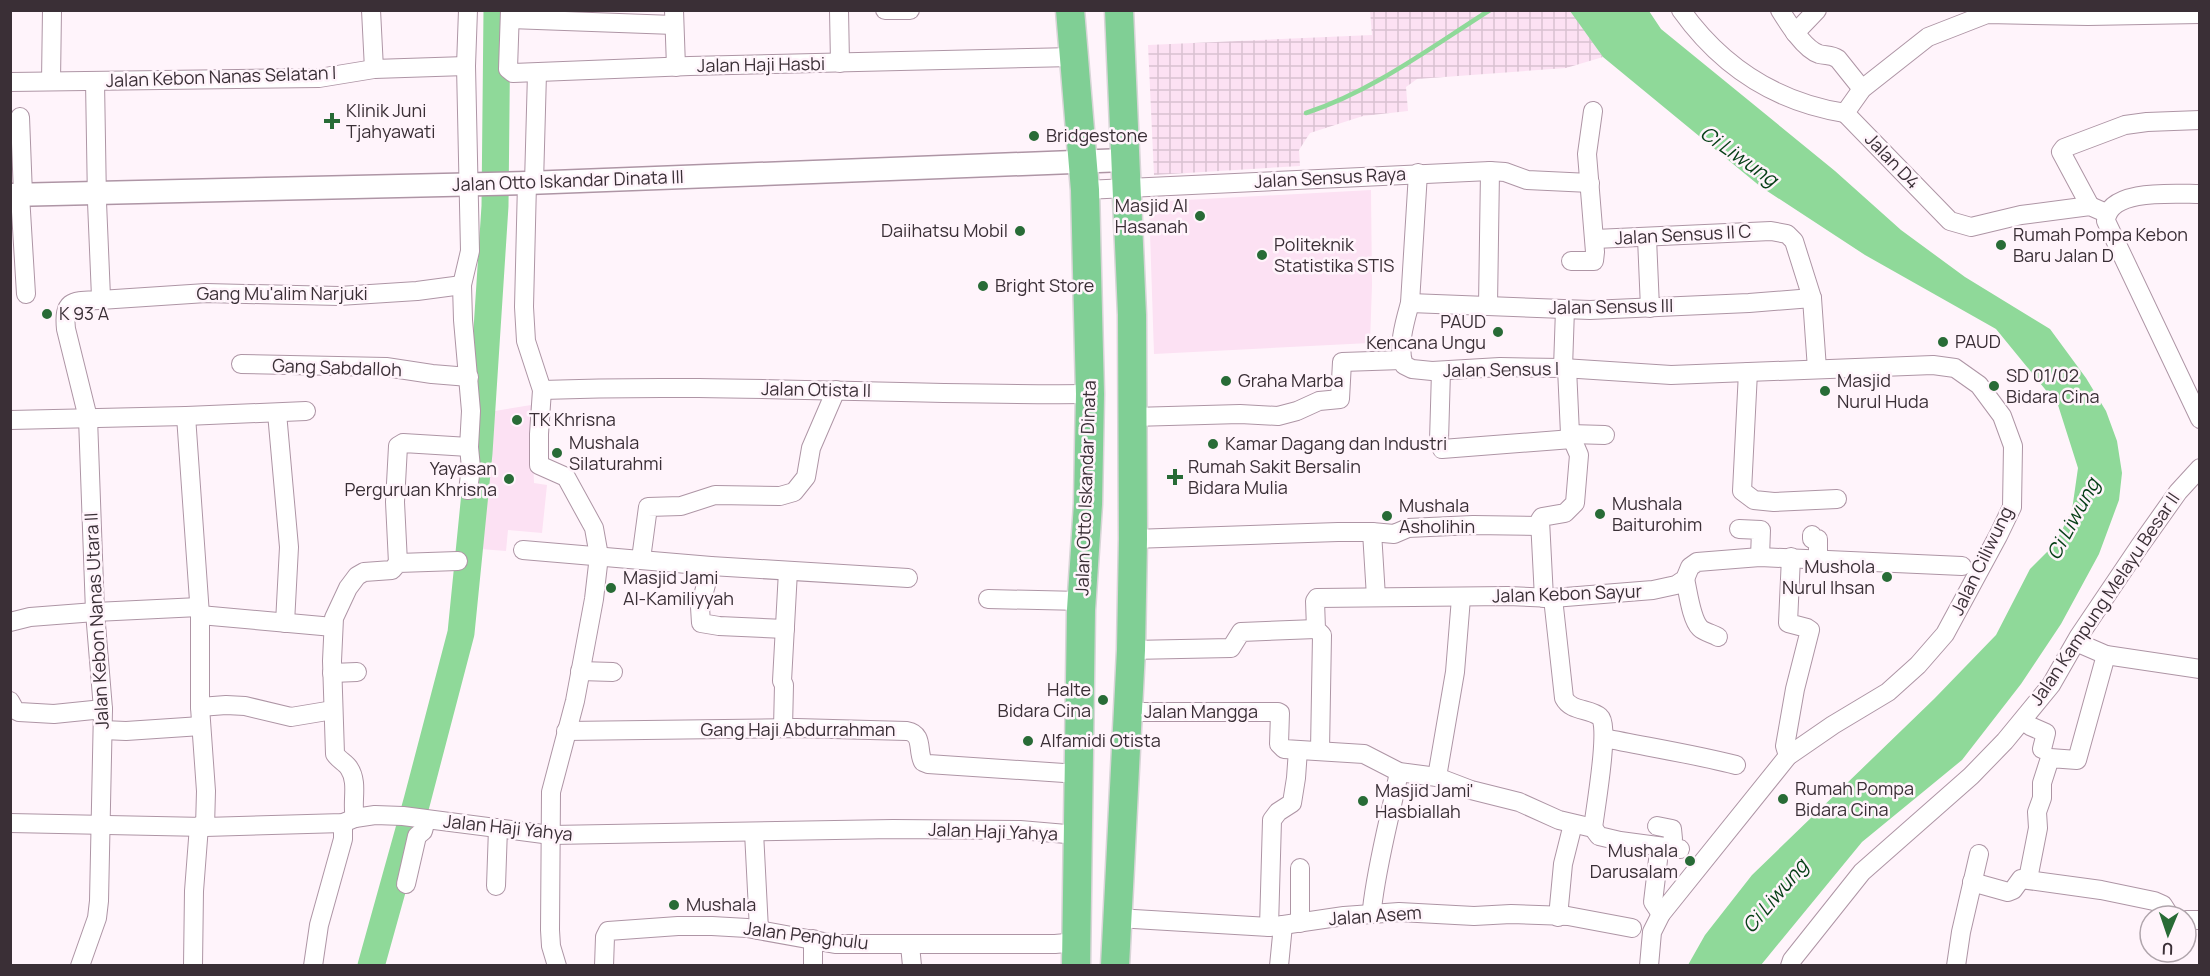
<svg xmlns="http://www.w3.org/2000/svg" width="2210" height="976" font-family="Manrope,sans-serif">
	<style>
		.built { fill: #fce1f3 }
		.industrial { fill: url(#industrial-grid) }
		.water { fill: #8fd999 }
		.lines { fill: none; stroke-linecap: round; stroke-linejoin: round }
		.stream { stroke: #8fd999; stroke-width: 4.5 }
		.river { stroke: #8fd999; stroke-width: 27 }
		.minor-casing { stroke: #ae95a5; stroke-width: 20 }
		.tertiary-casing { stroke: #ae95a5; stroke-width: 25 }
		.primary-casing { stroke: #d8d5d7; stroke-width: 31 }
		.minor { stroke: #fff; stroke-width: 18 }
		.tertiary { stroke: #fff; stroke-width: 22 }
		.primary { stroke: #80cf95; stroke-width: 28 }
		.poi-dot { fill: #286b36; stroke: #fff4fb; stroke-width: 2 }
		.labels { text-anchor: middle; stroke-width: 5; stroke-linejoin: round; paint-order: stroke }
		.street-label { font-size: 18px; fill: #3a2f36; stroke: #fff4fb }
		.poi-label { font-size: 18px; fill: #3a2f36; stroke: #fff4fb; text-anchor: start }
		.water-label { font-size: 20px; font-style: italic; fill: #053e15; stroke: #fff4fb }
	</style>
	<defs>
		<pattern id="industrial-grid" width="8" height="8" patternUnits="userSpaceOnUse" patternTransform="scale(1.5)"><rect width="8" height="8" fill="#fce1f3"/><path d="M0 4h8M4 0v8" fill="none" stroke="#d9c1d1"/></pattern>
	</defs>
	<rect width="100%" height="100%" fill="#fff4fb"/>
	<g class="built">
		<path d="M1371 190 1372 285 1370 343 1154 354 1149 202Z"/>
		<path d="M531 405 534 483 547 485 542 533 508 530 506 551 480 549 489 412Z"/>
	</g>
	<path class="industrial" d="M1570 10 1603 57 1566 68 1417 79 1406 87 1408 111 1363 116 1310 133 1299 150 1300 166 1154 175 1148 45 1372 35 1370 11Z"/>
	<path class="water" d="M1570 11H1649L1661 29 1835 171 1901 230 1965 277 2050 329 2086 378 2106 411 2117 441 2122 473 2119 500 2099 554 2061 624 2021 684 1962 760 1862 842 1761 965H1688L1705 935 1752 875 1934 699 1996 635 2030 569 2055 544 2072 510 2078 468 2058 405 1996 329 1865 255 1761 187 1603 57Z"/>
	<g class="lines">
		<path class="stream" d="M1306 113C1373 91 1430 48 1490 10"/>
		<path class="river" d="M371 966 417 801 461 633 479 453 495 206 497 10"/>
		<g class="minor-casing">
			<g id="minor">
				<path d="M371 10 374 69"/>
				<path d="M468 10 466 66 470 251 462 285 463 320 471 411 469 447 471 468 468 490"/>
				<path d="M510 10 508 69 513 73 690 66 1074 57"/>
				<path d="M674 10 676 67"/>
				<path d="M839 10 840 63"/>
				<path d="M885 10H910"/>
				<path d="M1681 10C1721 66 1776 102 1845 113"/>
				<path d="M1780 10C1788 23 1804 49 1819 54 1826 56 1831 54 1838 59L1862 89"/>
				<path d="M510 19 674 25"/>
				<path d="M1795 33 1817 10"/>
				<path d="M51 81 52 10"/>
				<path d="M10 82 319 78 374 69 466 66"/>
				<path d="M1845 113 1862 89 1928 37 1987 14 2088 16 2200 14"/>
				<path d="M1845 113 1950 221 1971 227 2021 215 2090 206 2106 213"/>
				<path d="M20 117 23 195"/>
				<path d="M1418 173 1410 303C1405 321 1397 347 1404 365L1412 369 1432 371 1500 367 1563 368 1671 375 1933 365 1955 368 1979 385 2002 416 2013 446 2012 507 1998 536 1945 634 1918 665 1888 692 1833 725 1788 756 1661 914 1652 932 1649 966"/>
				<path d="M527 183 524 307 526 341 542 390 539 434V465L566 477 594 528 599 556 594 599 575 701 551 792 550 930 551 946 557 966"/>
				<path d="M534 183 537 73"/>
				<path d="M1085 190 1490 171 1505 172 1527 180 1590 183"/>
				<path d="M2200 194C2175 194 2108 188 2106 221L2200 419"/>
				<path d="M20 195 26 294"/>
				<path d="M2090 206 2061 152 2064 148 2125 125 2147 122 2200 120"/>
				<path d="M1647 238 1650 308"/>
				<path d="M1595 239 1771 231 1787 234 1794 241 1812 298 1817 369"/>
				<path d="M1571 261H1594L1595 252 1587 154 1593 111"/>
				<path d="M100 300 206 293 339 296 417 291 462 285"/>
				<path d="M1410 303 1590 310 1749 303 1812 298"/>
				<path d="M1488 306 1490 171"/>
				<path d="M241 364 386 367 432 374 469 377"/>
				<path d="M1563 368 1565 309"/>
				<path d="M1441 371 1439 441 1442 449 1572 439"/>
				<path d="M1748 372 1742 491 1754 500 1774 502 1837 499"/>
				<path d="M542 390C725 383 907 396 1090 394"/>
				<path d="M277 413 289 547 285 623"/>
				<path d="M186 416 200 615V707L206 791 205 827"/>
				<path d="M1133 417 1240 414 1278 416 1297 411 1319 401 1340 399 1342 362 1402 360"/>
				<path d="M10 420 186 416 306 411"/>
				<path d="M1570 434 1605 435"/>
				<path d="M1739 529 1761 530 1760 557"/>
				<path d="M1372 532 1376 597"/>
				<path d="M1812 535V539H1818V559"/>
				<path d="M1133 539 1338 532H1372L1394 534 1408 528 1473 525 1540 526"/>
				<path d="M523 550 711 566 908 578"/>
				<path d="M641 559 648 507 681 506 715 495 780 496 794 492 806 477 811 448 836 390"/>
				<path d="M398 563 395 502 398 446 403 443 469 447"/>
				<path d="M711 566 700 607 701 623 719 626 785 629"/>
				<path d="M1685 579C1688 591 1691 619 1700 628 1704 632 1713 634 1718 637"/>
				<path d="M1544 598 1540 520 1542 517 1565 513 1575 503 1579 455 1570 434 1567 368"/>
				<path d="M1553 598 1564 698C1571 712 1590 708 1600 717 1610 725 1595 811 1593 828"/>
				<path d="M988 599 1082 601"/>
				<path d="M200 615 333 627"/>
				<path d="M10 622 30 617 95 612 199 607"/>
				<path d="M2076 642 2106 655 2200 669"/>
				<path d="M1131 650 1231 648 1241 632 1316 629"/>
				<path d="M580 671 613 672"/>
				<path d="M332 673 357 672"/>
				<path d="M10 701 15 710 19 712 54 714 103 709"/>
				<path d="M200 707 226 705 245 706 291 717 333 710"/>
				<path d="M1128 712H1278L1280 713 1279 744 1284 749 1364 754 1399 772 1437 777 1471 790 1519 802 1559 820 1593 828 1599 836 1620 841 1680 849"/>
				<path d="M2030 726 2046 733 2042 749"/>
				<path d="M783 728 784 685 782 681 788 571"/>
				<path d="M103 730 126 731 201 726"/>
				<path d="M566 731 796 728 907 731C924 734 917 751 923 762L928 764 1079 774"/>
				<path d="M1604 738C1648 747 1693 754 1736 765"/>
				<path d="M1320 750 1322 635 1316 629 1315 601 1317 598 1508 596 1553 598 1653 590 1676 585 1685 579 1690 567 1697 562 1760 557 1962 566"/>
				<path d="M1788 756 1785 746 1795 689 1810 630 1807 628 1788 623 1791 557"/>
				<path d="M1437 777 1455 672 1461 598"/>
				<path d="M355 818C351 802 359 783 349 768 346 763 339 760 335 754L332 661 334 618 348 588 357 576 364 572 392 570 398 563 458 561"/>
				<path d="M10 823 205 827 343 823 355 818 375 815 403 816 551 835 893 829 1020 830 1078 835"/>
				<path d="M1657 826 1672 829 1673 839 1669 848"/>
				<path d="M754 832 759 930"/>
				<path d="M1658 860 1653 902 1661 914"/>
				<path d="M1300 868V923"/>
				<path d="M2028 879 2038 828 2037 812 2042 798V783L2050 758 2077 760 2106 655"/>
				<path d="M1972 882 2008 892 2013 890 2021 879 2101 890 2154 901 2163 905 2170 916"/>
				<path d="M406 884 417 836 423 831 426 820"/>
				<path d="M496 886 498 828"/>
				<path d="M1374 913 1372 909C1377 863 1390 818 1399 772"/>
				<path d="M1558 917 1563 864 1573 824"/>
				<path d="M1117 918 1269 927 1344 916 1399 912 1474 916 1511 914 1568 916 1632 928"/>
				<path d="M2186 920H2200"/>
				<path d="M1269 927 1272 820 1278 812 1292 803 1296 778 1298 750"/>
				<path d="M813 939V966"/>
				<path d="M910 945 912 966"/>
				<path d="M193 965 194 891 199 826"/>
				<path d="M80 966 97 918 99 901 103 709 95 612 88 418 66 329C63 299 73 301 99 300L101 297 97 202 95 81"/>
				<path d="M313 966 319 925 343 839V823"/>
				<path d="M604 966 605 937 608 931 678 926H712L747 928 835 944H1055L1077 942"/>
				<path d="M1279 966 1283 925"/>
				<path d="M1790 966 1792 960 1862 872 1971 776 2005 741 2051 685 2079 636 2139 547 2178 492 2200 468"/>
				<path d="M1956 966 1961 932 1979 854"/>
			</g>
		</g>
		<g class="tertiary-casing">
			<path id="tertiary" d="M10 195 527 183 1124 160"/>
		</g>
		<g class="primary-casing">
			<g id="primary">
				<path d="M1070 10 1085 190 1090 394 1088 504 1081 610 1076 966"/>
				<path d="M1115 966 1131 650 1133 539 1132 315 1119 10"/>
			</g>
		</g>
		<use href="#minor" class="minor"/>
		<use href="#tertiary" class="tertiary"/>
		<use href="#primary" class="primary"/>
	</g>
	<g class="poi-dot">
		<path d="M329 112h6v6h6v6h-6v6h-6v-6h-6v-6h6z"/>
		<circle cx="1034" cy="136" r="6"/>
		<circle cx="1200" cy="216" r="6"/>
		<circle cx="1020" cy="231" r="6"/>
		<circle cx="2001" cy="245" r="6"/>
		<circle cx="1262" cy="255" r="6"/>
		<circle cx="983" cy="286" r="6"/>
		<circle cx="47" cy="314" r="6"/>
		<circle cx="1498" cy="332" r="6"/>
		<circle cx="1943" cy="342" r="6"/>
		<circle cx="1226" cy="381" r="6"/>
		<circle cx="1994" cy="386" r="6"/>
		<circle cx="1825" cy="391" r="6"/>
		<circle cx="517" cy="420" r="6"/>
		<circle cx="1213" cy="444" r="6"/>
		<circle cx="557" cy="453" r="6"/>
		<path d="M1172 468h6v6h6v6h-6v6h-6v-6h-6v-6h6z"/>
		<circle cx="509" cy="479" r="6"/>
		<circle cx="1600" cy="514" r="6"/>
		<circle cx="1387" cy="516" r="6"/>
		<circle cx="1887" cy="577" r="6"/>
		<circle cx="611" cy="588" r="6"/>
		<circle cx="1103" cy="700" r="6"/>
		<circle cx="1028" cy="741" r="6"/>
		<circle cx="1783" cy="799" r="6"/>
		<circle cx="1363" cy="801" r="6"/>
		<circle cx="1690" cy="861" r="6"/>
		<circle cx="674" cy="905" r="6"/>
	</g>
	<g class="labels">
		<g class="street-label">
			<text transform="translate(761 65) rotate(-1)" y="6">Jalan Haji Hasbi</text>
			<text transform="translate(221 77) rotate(-2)" y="6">Jalan Kebon Nanas Selatan I</text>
			<text transform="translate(1892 161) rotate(46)" y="6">Jalan D4</text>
			<text transform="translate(1330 178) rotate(-3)" y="6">Jalan Sensus Raya</text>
			<text transform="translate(568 181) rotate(-2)" y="6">Jalan Otto Iskandar Dinata III</text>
			<text transform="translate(1683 235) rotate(-3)" y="6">Jalan Sensus II C</text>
			<text x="282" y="300">Gang Mu'alim Narjuki</text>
			<text transform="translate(1611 307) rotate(-1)" y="6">Jalan Sensus III</text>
			<text transform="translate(337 368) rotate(2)" y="6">Gang Sabdalloh</text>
			<text transform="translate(1501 370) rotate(-1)" y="6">Jalan Sensus I</text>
			<text transform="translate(816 390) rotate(1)" y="6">Jalan Otista II</text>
			<text transform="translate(1086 488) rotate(-88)" y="6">Jalan Otto Iskandar Dinata</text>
			<text transform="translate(1982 561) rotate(-64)" y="6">Jalan Ciliwung</text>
			<text transform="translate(1567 594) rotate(-2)" y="6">Jalan Kebon Sayur</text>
			<text transform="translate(2105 599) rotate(-56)" y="6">Jalan Kampung Melayu Besar II</text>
			<text transform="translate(97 621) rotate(-93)" y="6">Jalan Kebon Nanas Utara II</text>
			<text x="1201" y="718">Jalan Mangga</text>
			<text x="798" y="736">Gang Haji Abdurrahman</text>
			<text transform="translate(508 828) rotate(6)" y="6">Jalan Haji Yahya</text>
			<text transform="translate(993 832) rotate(2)" y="6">Jalan Haji Yahya</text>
			<text transform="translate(1375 916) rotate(-4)" y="6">Jalan Asem</text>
			<text transform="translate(806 936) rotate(7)" y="6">Jalan Penghulu</text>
		</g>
		<g class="poi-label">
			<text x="346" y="117">Klinik Juni<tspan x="346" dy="21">Tjahyawati</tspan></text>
			<text x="1046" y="142">Bridgestone</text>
			<text x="1188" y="212" text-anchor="end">Masjid Al<tspan x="1188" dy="21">Hasanah</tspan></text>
			<text x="1008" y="237" text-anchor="end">Daiihatsu Mobil</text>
			<text x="2013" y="241">Rumah Pompa Kebon<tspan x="2013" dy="21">Baru Jalan D</tspan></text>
			<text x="1274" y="251">Politeknik<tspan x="1274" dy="21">Statistika STIS</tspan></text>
			<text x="995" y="292">Bright Store</text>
			<text x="59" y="320">K 93 A</text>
			<text x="1486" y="328" text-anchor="end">PAUD<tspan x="1486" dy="21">Kencana Ungu</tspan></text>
			<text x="1955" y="348">PAUD</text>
			<text x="2006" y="382">SD 01/02<tspan x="2006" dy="21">Bidara Cina</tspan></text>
			<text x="1238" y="387">Graha Marba</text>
			<text x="1837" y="387">Masjid<tspan x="1837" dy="21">Nurul Huda</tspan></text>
			<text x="529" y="426">TK Khrisna</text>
			<text x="569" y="449">Mushala<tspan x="569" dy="21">Silaturahmi</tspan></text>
			<text x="1225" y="450">Kamar Dagang dan Industri</text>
			<text x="1188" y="473">Rumah Sakit Bersalin<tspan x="1188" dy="21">Bidara Mulia</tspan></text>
			<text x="497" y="475" text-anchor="end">Yayasan<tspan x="497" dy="21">Perguruan Khrisna</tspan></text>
			<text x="1612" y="510">Mushala<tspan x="1612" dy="21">Baiturohim</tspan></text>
			<text x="1399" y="512">Mushala<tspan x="1399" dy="21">Asholihin</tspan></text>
			<text x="1875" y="573" text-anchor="end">Mushola<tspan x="1875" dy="21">Nurul Ihsan</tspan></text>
			<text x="623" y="584">Masjid Jami<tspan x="623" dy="21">Al-Kamiliyyah</tspan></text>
			<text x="1091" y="696" text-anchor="end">Halte<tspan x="1091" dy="21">Bidara Cina</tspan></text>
			<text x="1040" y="747">Alfamidi Otista</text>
			<text x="1795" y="795">Rumah Pompa<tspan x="1795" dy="21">Bidara Cina</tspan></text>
			<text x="1375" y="797">Masjid Jami'<tspan x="1375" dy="21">Hasbiallah</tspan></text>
			<text x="1678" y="857" text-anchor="end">Mushala<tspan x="1678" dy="21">Darusalam</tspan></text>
			<text x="686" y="911">Mushala</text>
		</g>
		<g class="water-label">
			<text transform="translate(1739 156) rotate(35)" y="7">Ci Liwung</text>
			<text transform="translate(2073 519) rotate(-62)" y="7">Ci Liwung</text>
			<text transform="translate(1775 896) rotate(-50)" y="7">Ci Liwung</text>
		</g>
	</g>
	<rect width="2210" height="976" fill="none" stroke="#3a2f36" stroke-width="24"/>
	<g transform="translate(2168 934) rotate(182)"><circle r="28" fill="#fff4fb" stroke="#b0a5ac" stroke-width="1.5"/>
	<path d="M0-4.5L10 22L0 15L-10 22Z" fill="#286b36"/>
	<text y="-9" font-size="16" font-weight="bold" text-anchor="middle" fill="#3a2f36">U</text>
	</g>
</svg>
